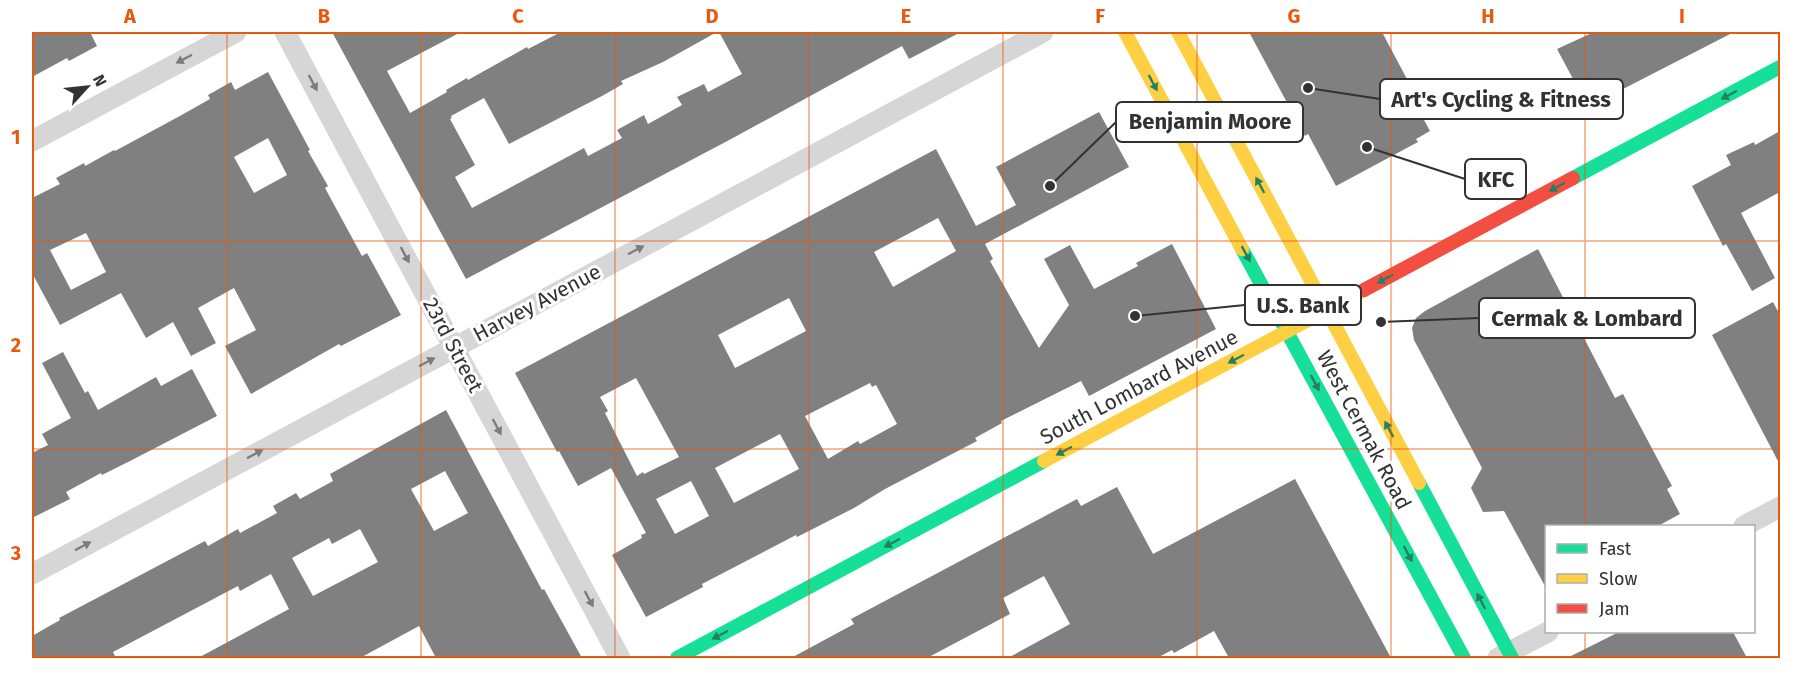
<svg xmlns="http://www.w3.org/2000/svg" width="1812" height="690" font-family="'Fira Sans',sans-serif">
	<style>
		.building { fill: #808080; fill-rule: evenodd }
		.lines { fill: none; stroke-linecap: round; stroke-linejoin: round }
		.street { stroke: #d6d6d6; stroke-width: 21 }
		.fast { stroke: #16e098; stroke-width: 14 }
		.slow { stroke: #ffcf43; stroke-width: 14 }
		.jam { stroke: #f24e42; stroke-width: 14 }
		.oneway { fill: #7c7c7c }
		.oneway2 { fill: #258060 }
		.grid { fill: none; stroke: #e8590c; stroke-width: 1.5; stroke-opacity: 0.55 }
		.labels { text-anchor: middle; stroke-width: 6; stroke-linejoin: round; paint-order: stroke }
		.street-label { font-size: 21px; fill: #323232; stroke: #fff }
		.leader { fill: none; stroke: #323232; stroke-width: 2 }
		.callout-dot { fill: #323232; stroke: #fff; stroke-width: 2 }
		.callout { fill: #fff; stroke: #323232; stroke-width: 2 }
		.callout-label { font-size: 22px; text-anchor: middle; font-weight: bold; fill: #323232 }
		.neatline { fill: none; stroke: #e8590c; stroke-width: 2 }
		.grid-label { font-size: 20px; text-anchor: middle; font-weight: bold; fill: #e8590c }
	</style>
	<rect width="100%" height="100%" fill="#fff"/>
	<g class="building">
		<path d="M32 32H90L97 46 69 61 67 58 32 77Z"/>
		<path d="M332 32H461L387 71 410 113 447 92 446 90 467 78 468 80 527 47 528 49 561 32H717L663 62 621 81 623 84 602 96 509 144 484 98 451 116 452 118 450 119 475 165 455 177 472 208 584 148 588 156 622 138 617 130 644 115 648 124 682 105 677 97 704 84 708 92 742 74 719 32H961L909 59 902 46 733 138 466 279Z"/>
		<path d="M1249 32H1382L1408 81 1404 83 1430 131 1416 139 1418 142 1336 186 1308 134 1305 136Z"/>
		<path d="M1594 32H1734L1588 107 1557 49Z"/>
		<path d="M268 72 310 150 308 151 328 186 325 188 362 256 367 253 401 315 341 346 339 344 251 394 225 346 256 330 234 288 198 308 216 343 191 356 173 322 146 338 121 293 60 325 32 273V198L60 184 56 178 84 163 85 166 114 150 115 151 178 117 210 99 208 95 231 82 235 90ZM268 138 287 175 254 193 234 157ZM86 233 106 272 71 290 50 250Z"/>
		<path d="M1099 112 1129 167 985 244 993 259 990 261 1039 348 1069 305 1044 259 1070 245 1094 289 1138 266 1136 263 1172 244 1216 329 1089 396 1081 381 1001 421 1002 423 975 438 977 441 885 489 854 508 797 537 796 535 702 584 703 587 646 617 612 555 642 538 641 535 646 533 611 468 578 486 559 451 557 452 515 373 936 149 976 226 1016 205 996 167ZM938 218 956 251 893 287 874 252ZM789 298 806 331 735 368 718 335ZM636 378 679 457 644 474 643 472 637 476 605 413 608 411 600 397ZM870 383 872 387 876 385 897 424 860 444 858 441 828 459 805 416ZM780 434 799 469 734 503 715 468ZM691 481 709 516 675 534 656 499Z"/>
		<path d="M1780 131V192L1741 213 1775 278 1752 291 1726 244 1723 246 1692 186 1731 165 1726 155 1754 142 1755 145Z"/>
		<path d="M1538 249 1615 398 1623 394 1672 486 1667 489 1680 514 1658 526H1546V588L1504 511 1483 512 1471 488 1482 468 1414 340 1412 328 1416 318 1425 311Z"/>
		<path d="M1773 302 1780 315V465L1712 335Z"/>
		<path d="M63 352 85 393 88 391 98 410 156 377 161 386 192 369 217 416 132 460 102 475 101 473 66 492 70 499 32 518V453L48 445 42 434 71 418 42 363Z"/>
		<path d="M446 410 542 590 544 589 582 658H436L419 626 360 658H198L289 609 271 574 240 591 238 586 113 652 116 658H32V636L60 620 59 618 205 541 208 546 238 529 240 533 277 513 273 506 296 493 300 499 333 481 330 474ZM445 471 468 513 434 531 411 489ZM360 529 378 562 313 596 292 558 329 538 332 544Z"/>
		<path d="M1295 479 1391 658H1229L1214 631 1174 653 1172 650 1157 658H1008L1070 624 1044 576 1003 598 1010 614 927 658H791L854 624 851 619 1077 499 1081 506 1117 487 1153 554Z"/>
		<path d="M1619 632H1733L1747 658H1567Z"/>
	</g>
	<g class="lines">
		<g class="street">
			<path d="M285 32 620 658"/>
			<path d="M32 141 236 32"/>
			<path d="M1744 526 1780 507"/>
			<path d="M32 574 1043 32"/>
			<path d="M1498 658 1548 632"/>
		</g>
		<g class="fast">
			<path d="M1573 178 1780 67"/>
			<path d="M1242 249 1464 658"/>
			<path d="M1419 483 1512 658"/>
			<path d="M677 658 1044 461"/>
		</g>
		<g class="slow">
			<path d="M1125 32 1242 249"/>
			<path d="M1178 32 1419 483"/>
			<path d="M1044 461 1364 290"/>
		</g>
		<path class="jam" d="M1364 290 1573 178"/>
	</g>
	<defs><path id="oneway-solid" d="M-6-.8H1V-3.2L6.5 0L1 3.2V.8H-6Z" transform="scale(1.5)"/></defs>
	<g class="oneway">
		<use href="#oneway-solid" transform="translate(184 59) rotate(152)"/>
		<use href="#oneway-solid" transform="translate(313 83) rotate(62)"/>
		<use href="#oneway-solid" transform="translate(636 250) rotate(-28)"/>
		<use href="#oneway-solid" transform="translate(405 255) rotate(62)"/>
		<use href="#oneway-solid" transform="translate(427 362) rotate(-28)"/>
		<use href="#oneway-solid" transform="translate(497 427) rotate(62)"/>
		<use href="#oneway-solid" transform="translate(255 454) rotate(-28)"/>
		<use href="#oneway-solid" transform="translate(83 546) rotate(-28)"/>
		<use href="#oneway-solid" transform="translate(589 599) rotate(62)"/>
	</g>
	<g class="oneway2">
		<use href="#oneway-solid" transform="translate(1153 83) rotate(62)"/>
		<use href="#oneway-solid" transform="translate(1729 95) rotate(152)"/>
		<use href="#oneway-solid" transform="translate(1260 185) rotate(-118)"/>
		<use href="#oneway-solid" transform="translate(1557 187) rotate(152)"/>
		<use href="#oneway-solid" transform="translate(1246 254) rotate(61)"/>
		<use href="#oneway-solid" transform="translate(1385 279) rotate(152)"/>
		<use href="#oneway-solid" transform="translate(1236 359) rotate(152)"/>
		<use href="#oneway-solid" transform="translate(1315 383) rotate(62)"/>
		<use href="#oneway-solid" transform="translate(1389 429) rotate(-118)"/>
		<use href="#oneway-solid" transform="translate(1064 451) rotate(152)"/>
		<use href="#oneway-solid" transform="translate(892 543) rotate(152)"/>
		<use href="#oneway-solid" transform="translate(1408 554) rotate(62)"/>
		<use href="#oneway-solid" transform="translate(1481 601) rotate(-118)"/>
		<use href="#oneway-solid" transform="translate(720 635) rotate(152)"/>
	</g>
	<path class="grid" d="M227 32V658M421 32V658M615 32V658M809 32V658M1003 32V658M1197 32V658M1391 32V658M1585 32V526M32 241H1780M32 449H1780M1585 632V658"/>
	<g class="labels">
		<g class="street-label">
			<text transform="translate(537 303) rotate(-28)" y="7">Harvey Avenue</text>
			<text transform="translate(453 345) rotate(62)" y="7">23rd Street</text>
			<text transform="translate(1139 387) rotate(-28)" y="7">South Lombard Avenue</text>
			<text transform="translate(1364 430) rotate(62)" y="7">West Cermak Road</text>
		</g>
	</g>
	<path class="leader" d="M1308 88L1380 99M1050 186L1116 122M1367 147L1465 179M1135 316L1245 305M1381 322L1479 318"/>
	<g class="callout-dot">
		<circle cx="1308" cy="88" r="6"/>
		<circle cx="1050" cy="186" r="6"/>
		<circle cx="1367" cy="147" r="6"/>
		<circle cx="1135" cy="316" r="6"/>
		<circle cx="1381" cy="322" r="6"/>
	</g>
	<g class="callout">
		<rect x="1380" y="79" width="243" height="40" rx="6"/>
		<rect x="1116" y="102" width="187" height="40" rx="6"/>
		<rect x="1465" y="159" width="61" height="40" rx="6"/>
		<rect x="1245" y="285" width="116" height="40" rx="6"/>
		<rect x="1479" y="298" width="216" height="40" rx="6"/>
	</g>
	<g class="callout-label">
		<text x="1501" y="107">Art's Cycling &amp; Fitness</text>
		<text x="1210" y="129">Benjamin Moore</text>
		<text x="1496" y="187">KFC</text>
		<text x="1303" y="313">U.S. Bank</text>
		<text x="1587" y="326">Cermak &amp; Lombard</text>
	</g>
	<rect width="1812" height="690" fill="none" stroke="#ffffff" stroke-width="66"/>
	<rect x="1545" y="525" width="210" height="108" fill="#ffffff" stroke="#adadad" stroke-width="1.5"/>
	<rect x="1557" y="544" width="30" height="9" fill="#16e098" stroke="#adadad" stroke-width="1.5"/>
	<text x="1599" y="555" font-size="18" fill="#323232">Fast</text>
	<rect x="1557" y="574" width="30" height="9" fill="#ffcf43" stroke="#adadad" stroke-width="1.5"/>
	<text x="1599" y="585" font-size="18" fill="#323232">Slow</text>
	<rect x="1557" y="604" width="30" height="9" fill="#f24e42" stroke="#adadad" stroke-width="1.5"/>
	<text x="1599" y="615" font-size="18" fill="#323232">Jam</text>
	<g transform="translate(87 87) rotate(63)" stroke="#ffffff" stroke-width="4.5" paint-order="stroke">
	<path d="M0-4.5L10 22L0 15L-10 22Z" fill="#323232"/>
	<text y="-9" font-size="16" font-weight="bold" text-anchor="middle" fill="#323232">N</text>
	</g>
	<rect x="33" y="33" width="1746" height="624" class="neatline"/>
	<g class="grid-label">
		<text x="130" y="23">A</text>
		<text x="324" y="23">B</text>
		<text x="518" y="23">C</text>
		<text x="712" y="23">D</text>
		<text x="906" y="23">E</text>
		<text x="1100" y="23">F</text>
		<text x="1294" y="23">G</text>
		<text x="1488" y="23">H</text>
		<text x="1682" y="23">I</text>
		<text x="16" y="144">1</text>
		<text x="16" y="352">2</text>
		<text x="16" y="560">3</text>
	</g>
</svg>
